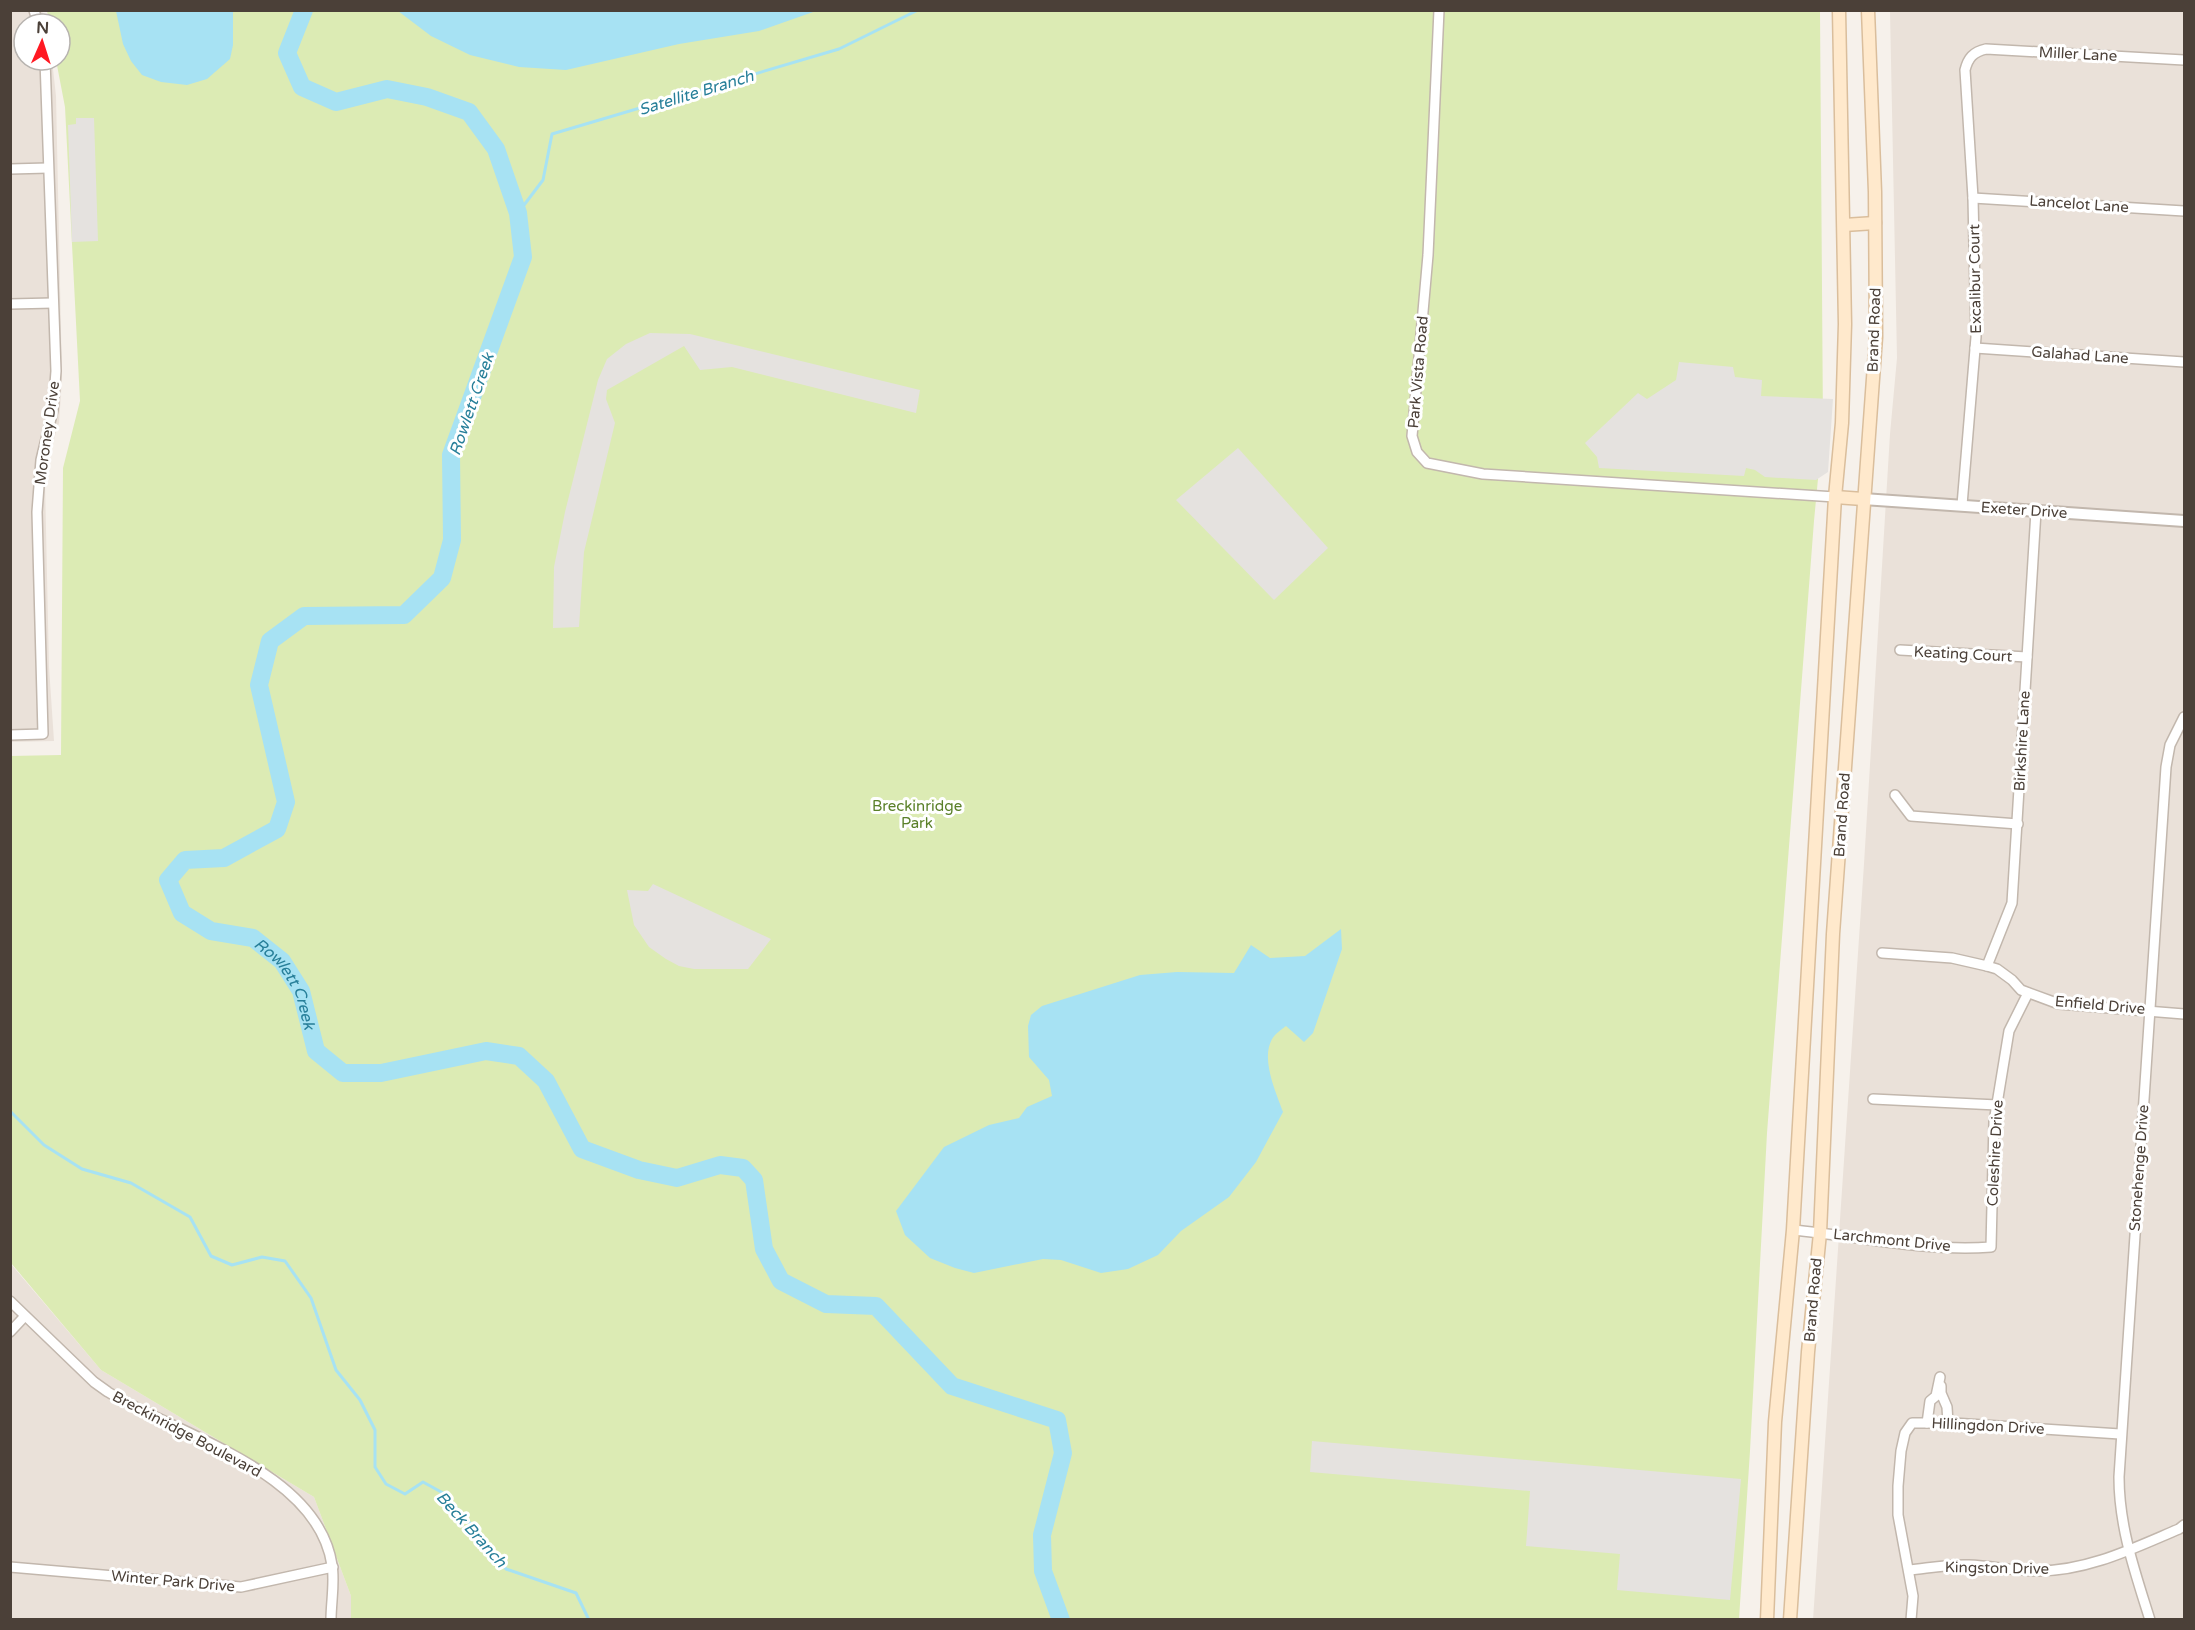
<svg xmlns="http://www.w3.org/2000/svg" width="2195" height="1630" font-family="'Varela Round',sans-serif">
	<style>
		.residential { fill: #eae1d9 }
		.green { fill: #dcebb4 }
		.parking { fill: #e5e2df }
		.water { fill: #a7e2f3 }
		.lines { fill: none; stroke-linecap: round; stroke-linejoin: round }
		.stream { stroke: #a7e2f3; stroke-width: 3 }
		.river { stroke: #a7e2f3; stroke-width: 18 }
		.minor-casing { stroke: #c2b7ad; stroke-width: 12 }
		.tertiary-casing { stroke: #c2b7ad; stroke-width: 14 }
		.secondary-casing { stroke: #dabe9c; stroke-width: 15 }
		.minor { stroke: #fff; stroke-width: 9 }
		.tertiary { stroke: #fff; stroke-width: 10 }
		.secondary { stroke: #ffe9cc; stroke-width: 12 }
		.labels { text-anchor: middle; stroke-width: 6; stroke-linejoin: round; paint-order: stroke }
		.street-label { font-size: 15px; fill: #4b4038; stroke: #fff }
		.park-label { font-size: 15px; fill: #5a8029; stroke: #fff }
		.water-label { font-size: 16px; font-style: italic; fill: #277f99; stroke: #fff }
	</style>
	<rect width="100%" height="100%" fill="#f6f1eb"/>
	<g class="residential">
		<path d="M10 11H42L46 24H24V60H52L56 96 62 379 59 423 50 452 45 483 49 667 54 741 11 742Z"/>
		<path d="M1890 11H2184V1619L1813 1620 1864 864 1890 434 1897 358Z"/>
		<path d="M10 1263 101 1370 314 1497 351 1596V1619H11Z"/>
	</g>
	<path class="green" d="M47 11H1820L1823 426 1814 521 1767 1133 1750 1451 1739 1619H351V1596L314 1497 101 1370 11 1263 10 756 61 755 63 468 80 401 65 107 56 60H60V24H50Z"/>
	<g class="parking">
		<path d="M76 118H94L98 241 72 242 68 125 76 124Z"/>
		<path d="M650 333 690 334 920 390 916 413 732 367 700 370 684 346 607 390 606 399 615 423 584 552 579 627 553 628 554 567 565 512 598 380 607 359 626 344Z"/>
		<path d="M1679 362 1733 367 1735 377 1762 380 1761 396 1833 399 1828 472 1816 480 1765 477 1755 470 1746 468 1744 476 1599 468 1597 457 1585 443 1638 393 1647 399 1676 380Z"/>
		<path d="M1238 448 1328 548 1274 600 1176 500Z"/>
		<path d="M653 884 771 939 748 969H694L679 966 666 959 649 947 634 925 627 890 648 891Z"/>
		<path d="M1312 1441 1741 1479 1730 1600 1617 1590 1620 1554 1526 1546 1530 1491 1310 1472Z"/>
	</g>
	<g class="water">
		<path d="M116 11H233V45L230 59 207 79 187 85 161 82 142 75 131 61 123 44Z"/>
		<path d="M398 11H816L759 31 679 44 566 70 519 67 470 55 431 36Z"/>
		<path d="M1341 929 1342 949 1313 1033 1304 1042 1286 1026C1282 1029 1278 1032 1275 1035 1258 1054 1276 1092 1283 1112L1256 1162 1229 1197 1181 1231 1158 1255 1128 1269 1101 1273 1061 1260 1043 1259 974 1273 955 1268 930 1258 905 1235 896 1211 944 1147 989 1125 1019 1118 1027 1107 1052 1096 1049 1080 1029 1057 1028 1026 1031 1015 1042 1006 1140 975 1177 972 1234 973 1251 945 1270 958 1305 956Z"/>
	</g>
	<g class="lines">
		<g class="stream">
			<path d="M518 213 543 180 552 134 839 49 918 10"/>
			<path d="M10 1111 44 1145 82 1169 131 1183 190 1217 211 1256 232 1265 262 1257 285 1261 311 1298 336 1370 360 1400 375 1430V1467L386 1484 405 1494 423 1482 443 1493 469 1522 506 1569 576 1593 589 1620"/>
		</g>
		<path class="river" id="s1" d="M304 10 287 53 302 87 336 102 387 89 427 97 469 112 496 149 518 213 523 257 451 455 452 540 442 578 404 615 304 616 270 641 259 685 286 802 277 829 224 858 185 860 168 880 182 913 211 931 253 938 282 961 301 991 316 1051 343 1073H381L486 1051 519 1056 546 1081 582 1149 639 1170 677 1178 720 1165 743 1168 754 1180 764 1249 781 1281 826 1304 876 1306 952 1386 1057 1420 1063 1453 1042 1535 1043 1571 1061 1620"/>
		<g class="minor-casing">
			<g id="minor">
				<path d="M34 10 38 24"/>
				<path d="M1439 10 1428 255 1412 436 1417 452 1427 463 1483 474 1835 497"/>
				<path d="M10 169 48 168"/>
				<path d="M1973 198 2184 211"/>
				<path d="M10 304 53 303"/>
				<path d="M1975 348 2184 362"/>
				<path d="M1962 505 1976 337 1973 198 1965 70C1968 58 1973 52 1986 49L2184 60"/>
				<path d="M1900 650 2027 657"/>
				<path d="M10 735 43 734 37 512 41 460 53 410 56 371 45 60"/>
				<path d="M1895 795 1911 816 2018 824"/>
				<path d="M1882 953 1952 958 1987 966 1997 969 2012 980 2021 990 2059 1004 2184 1014"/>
				<path d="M1987 966 2012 903 2036 511"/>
				<path d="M1873 1099 1997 1105"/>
				<path d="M1793 1230C1858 1236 1925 1252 1991 1247L1994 1122 2009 1031 2028 993"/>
				<path d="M10 1301 94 1382 108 1392C178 1435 318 1471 332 1565 335 1582 331 1602 331 1620"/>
				<path d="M10 1332 25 1316"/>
				<path d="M1941 1386V1393L1947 1407 1948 1423"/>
				<path d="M1927 1423 1930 1401 1936 1396 1940 1377"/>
				<path d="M10 1567 241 1587 333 1567"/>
				<path d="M1909 1570C1929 1568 1949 1564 1969 1565 1992 1566 2015 1571 2038 1571 2088 1571 2134 1548 2179 1529L2184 1525"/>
				<path d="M1911 1620 1913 1596 1898 1515V1486L1901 1451 1905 1433 1912 1423H1953L2120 1434"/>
				<path d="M2150 1620C2135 1572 2119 1527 2119 1477L2166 767 2170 745 2184 717"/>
			</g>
		</g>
		<g class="tertiary-casing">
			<path id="tertiary" d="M1863 499 2184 521"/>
		</g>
		<g class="secondary-casing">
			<g id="secondary">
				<path d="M1844 225 1875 223"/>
				<path d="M1835 497 1863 499"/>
				<path d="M1767 1620 1775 1422 1793 1230 1835 497 1842 423 1845 324 1839 10"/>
				<path d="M1790 1620 1808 1352 1820 1233 1833 934 1876 337 1875 192 1868 10"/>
			</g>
		</g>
		<use href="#minor" class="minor"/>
		<use href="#tertiary" class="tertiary"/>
		<use href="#secondary" class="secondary"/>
	</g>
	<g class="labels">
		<g class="street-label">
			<text transform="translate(2078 54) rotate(3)" y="5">Miller Lane</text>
			<text transform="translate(2079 204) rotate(4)" y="5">Lancelot Lane</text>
			<text transform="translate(1975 279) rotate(-91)" y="5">Excalibur Court</text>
			<text transform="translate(1874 330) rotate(-88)" y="5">Brand Road</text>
			<text transform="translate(2080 355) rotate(4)" y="5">Galahad Lane</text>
			<text transform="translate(1418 372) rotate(-85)" y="5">Park Vista Road</text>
			<text transform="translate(47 433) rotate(-82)" y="5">Moroney Drive</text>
			<text transform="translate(2024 510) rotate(4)" y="5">Exeter Drive</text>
			<text transform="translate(1963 654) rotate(3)" y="5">Keating Court</text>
			<text transform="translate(2022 741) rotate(-87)" y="5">Birkshire Lane</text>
			<text transform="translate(1842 815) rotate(-86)" y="5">Brand Road</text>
			<text transform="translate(2100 1005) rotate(5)" y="5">Enfield Drive</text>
			<text transform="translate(1995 1153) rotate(-87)" y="5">Coleshire Drive</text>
			<text transform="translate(2139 1168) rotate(-86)" y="5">Stonehenge Drive</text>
			<text transform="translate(1892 1240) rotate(6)" y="5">Larchmont Drive</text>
			<text transform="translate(1813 1300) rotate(-85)" y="5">Brand Road</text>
			<text transform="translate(1988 1426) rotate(3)" y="5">Hillingdon Drive</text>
			<text transform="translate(187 1434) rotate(28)" y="5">Breckinridge Boulevard</text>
			<text transform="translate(1997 1568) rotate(1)" y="5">Kingston Drive</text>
			<text transform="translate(173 1581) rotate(5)" y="5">Winter Park Drive</text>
		</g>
		<g class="park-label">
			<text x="917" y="811">Breckinridge<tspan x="917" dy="17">Park</tspan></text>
		</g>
		<g class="water-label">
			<text transform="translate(696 92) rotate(-17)" y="6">Satellite Branch</text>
			<text transform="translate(471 404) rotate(-71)" y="6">Rowlett Creek</text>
			<text dy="6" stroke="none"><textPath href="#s1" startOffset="1437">Rowlett Creek</textPath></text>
			<text transform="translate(472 1529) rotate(48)" y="6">Beck Branch</text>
		</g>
	</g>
	<rect width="2195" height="1630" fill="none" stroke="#4b4038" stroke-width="24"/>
	<g transform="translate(42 42) rotate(3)"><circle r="28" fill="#ffffff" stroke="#b7b3af" stroke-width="1.5"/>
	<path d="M0-4.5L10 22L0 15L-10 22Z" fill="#ff1922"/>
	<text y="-9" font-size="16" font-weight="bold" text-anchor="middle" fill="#4b4038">N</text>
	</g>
</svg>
